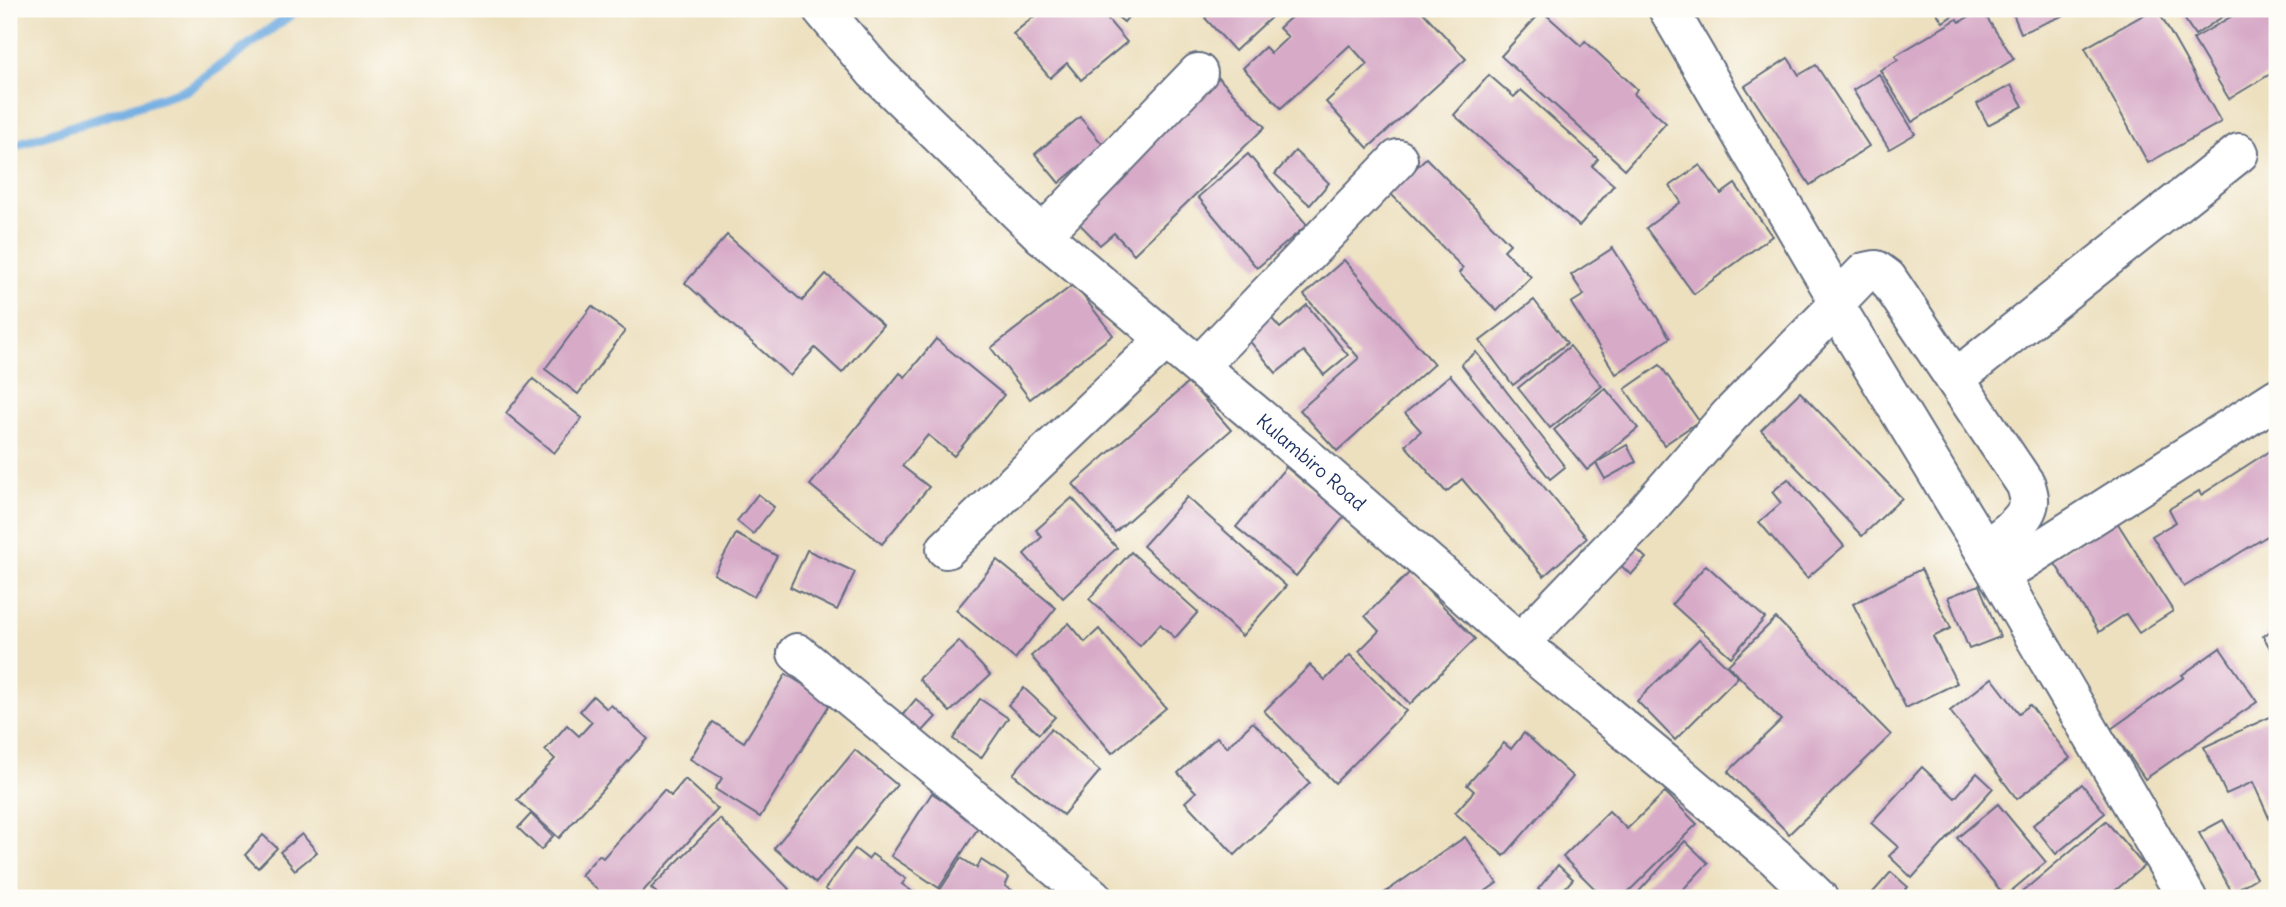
<svg xmlns="http://www.w3.org/2000/svg" width="2286" height="907" font-family="Delius,sans-serif">
	<style>
		.lines { fill: none; stroke-linecap: round; stroke-linejoin: round }
		.stream { stroke: #6face1; stroke-width: 10 }
		.building { fill: #d7aac7 }
		.minor-casing { stroke: #646d80; stroke-width: 42 }
		.minor { stroke: #fff; stroke-width: 38 }
		.labels { text-anchor: middle; stroke-width: 7; stroke-linejoin: round; paint-order: stroke }
		.street-label { font-size: 19px; fill: #1b2f5e; stroke: #fdfcf7 }
	</style>
	<rect width="100%" height="100%" fill="#fdfcf7"/>
	<filter id="ink" filterUnits="userSpaceOnUse"><feTurbulence type="fractalNoise" baseFrequency=".0143" numOctaves="2"/><feDisplacementMap in="SourceGraphic" scale="14" xChannelSelector="R" yChannelSelector="G"/><feConvolveMatrix kernelMatrix="1 2 1 2 8 2 1 2 1" color-interpolation-filters="sRGB"/></filter>
	<filter id="wash" filterUnits="userSpaceOnUse"><feTurbulence type="fractalNoise" baseFrequency=".00686" numOctaves="4" result="noise"/><feDisplacementMap in="SourceGraphic" scale="28" xChannelSelector="R" yChannelSelector="G"/><feGaussianBlur stdDeviation="1.57" result="paint"/><feColorMatrix in="noise" values="0 0 0 0 0 0 0 0 0 0 0 0 0 0 0 0 0 1.4 0 .05"/><feComposite in="paint" operator="in"/></filter>
	<g filter="url(#wash)">
		<rect width="100%" height="100%" fill="#ede0bf"/>
		<g class="lines">
			<path class="stream" d="M9 147 189 89 298 9"/>
		</g>
		<g id="blocks">
			<g class="building">
				<path d="M1043 9H1099L1127 42 1081 80 1067 63 1050 78 1013 34Z"/>
				<path d="M1108 9H1135L1124 22Z"/>
				<path d="M1215 9H1280L1235 51 1205 18Z"/>
				<path d="M1300 9 1306 11 1308 9H1420L1466 59 1368 148 1326 102 1367 64 1350 45 1281 108 1243 68 1265 47 1271 53 1288 37 1279 28Z"/>
				<path d="M1934 9H1962L1943 22Z"/>
				<path d="M1981 9 2014 59 1912 122 1880 70 1898 60 1895 56 1957 19 1960 22Z"/>
				<path d="M2011 9H2079L2021 33Z"/>
				<path d="M2154 9H2157L2221 122 2148 163 2085 48Z"/>
				<path d="M2178 9H2234L2195 35Z"/>
				<path d="M2244 9H2277V70L2229 99 2193 39Z"/>
				<path d="M1542 11 1581 46 1585 41 1637 89 1634 94 1666 123 1625 169 1501 56Z"/>
				<path d="M1788 58 1799 75 1816 65 1869 146 1810 185 1745 86Z"/>
				<path d="M1879 74 1915 134 1889 149 1853 90Z"/>
				<path d="M1216 75 1265 127 1134 254 1114 233 1100 245 1071 215Z"/>
				<path d="M1489 75 1514 97 1521 90 1598 159 1592 166 1614 185 1579 226 1454 115Z"/>
				<path d="M2011 85 2023 106 1988 125 1977 104Z"/>
				<path d="M1080 117 1104 146 1059 183 1035 154Z"/>
				<path d="M1295 151 1329 183 1310 205 1275 174Z"/>
				<path d="M1248 154 1307 225 1257 268 1198 197Z"/>
				<path d="M1426 158 1510 244 1504 250 1531 277 1497 311 1459 273 1463 268 1390 193Z"/>
				<path d="M1700 165 1721 194 1735 184 1772 236 1694 294 1646 228 1681 202 1670 186Z"/>
				<path d="M727 235 802 301 826 274 883 325 842 373 815 348 790 376 685 283Z"/>
				<path d="M1613 248 1670 338 1616 374 1571 303 1584 295 1571 275Z"/>
				<path d="M1344 260 1434 364 1337 451 1300 410 1359 358 1304 295Z"/>
				<path d="M1074 284 1113 335 1030 399 991 348Z"/>
				<path d="M1534 300 1567 343 1513 385 1480 341Z"/>
				<path d="M1307 305 1348 355 1324 375 1304 351 1276 373 1243 333 1267 313 1280 328Z"/>
				<path d="M592 306 625 331 578 394 545 369Z"/>
				<path d="M936 339 1004 395 954 456 928 435 902 466 929 487 882 544 810 485 900 373 905 377Z"/>
				<path d="M1570 346 1602 386 1550 428 1518 388Z"/>
				<path d="M1476 352 1565 467 1550 479 1461 364Z"/>
				<path d="M1660 365 1699 421 1664 445 1625 389Z"/>
				<path d="M1450 375 1587 538 1544 576 1462 479 1446 492 1405 445 1421 431 1405 413Z"/>
				<path d="M533 379 582 418 554 453 506 413Z"/>
				<path d="M1189 382 1231 430 1115 532 1073 484Z"/>
				<path d="M1605 388 1638 428 1587 470 1554 430Z"/>
				<path d="M1800 392 1902 498 1862 536 1761 430Z"/>
				<path d="M1627 445 1636 462 1605 479 1596 463Z"/>
				<path d="M2277 446V530L2184 587 2152 536 2176 522 2169 509 2199 491 2201 495Z"/>
				<path d="M1286 467 1345 516 1296 576 1236 527Z"/>
				<path d="M1788 479 1844 546 1807 578 1759 522 1781 503 1772 492Z"/>
				<path d="M758 494 774 507 753 534 737 521Z"/>
				<path d="M1187 497 1286 586 1242 636 1143 546Z"/>
				<path d="M1072 498 1117 548 1063 598 1024 554 1042 537 1036 530Z"/>
				<path d="M2115 519 2173 611 2139 633 2126 614 2099 632 2052 559Z"/>
				<path d="M736 534 777 556 754 597 714 574Z"/>
				<path d="M1628 541 1646 558 1631 575 1613 558Z"/>
				<path d="M807 550 855 572 837 610 790 587Z"/>
				<path d="M1131 552 1198 612 1175 638 1160 624 1140 646 1089 599Z"/>
				<path d="M997 560 1056 608 1015 659 956 610Z"/>
				<path d="M1706 565 1765 618 1731 657 1672 604Z"/>
				<path d="M1921 569 1951 628 1933 637 1957 683 1906 708 1853 604Z"/>
				<path d="M1410 572 1475 639 1410 704 1359 651 1379 631 1365 616Z"/>
				<path d="M1979 585 2000 637 1969 649 1948 597Z"/>
				<path d="M1776 618 1891 735 1789 834 1728 772 1781 720 1728 665Z"/>
				<path d="M1069 623 1085 642 1099 629 1166 708 1112 753 1031 656Z"/>
				<path d="M2277 627V660L2263 636Z"/>
				<path d="M1699 639 1738 677 1675 740 1637 701Z"/>
				<path d="M959 641 990 675 950 712 919 679Z"/>
				<path d="M2220 648 2257 702 2145 779 2111 729 2184 677 2182 675Z"/>
				<path d="M1350 655 1406 711 1335 783 1264 711 1310 665 1325 680Z"/>
				<path d="M786 674 831 702 760 817 715 789 722 778 690 759 713 722 744 742Z"/>
				<path d="M1992 678 2019 713 2030 705 2070 758 2017 799 1950 711Z"/>
				<path d="M1024 688 1055 717 1039 734 1008 705Z"/>
				<path d="M593 696 607 709 611 705 648 739 559 838 517 800 555 759 545 750 567 725 579 736 592 722 580 711Z"/>
				<path d="M916 699 936 717 919 735 900 718Z"/>
				<path d="M980 699 1008 718 981 758 953 739Z"/>
				<path d="M2272 716 2277 727V836L2253 782 2226 794 2204 747Z"/>
				<path d="M1253 722 1310 783 1235 855 1185 802 1196 792 1178 773 1217 737 1227 747Z"/>
				<path d="M1051 729 1100 771 1063 815 1013 774Z"/>
				<path d="M1524 733 1573 777 1504 856 1455 813 1474 791 1467 785 1504 743 1511 749Z"/>
				<path d="M855 750 897 785 816 883 774 848Z"/>
				<path d="M1922 767 1955 798 1977 773 1993 788 1912 878 1889 856 1898 847 1871 823Z"/>
				<path d="M685 779 718 809 637 898H607L581 875 599 855 603 858 664 790 671 796Z"/>
				<path d="M2082 784 2105 813 2056 854 2033 825Z"/>
				<path d="M1665 792 1697 824 1622 898H1604L1563 857 1609 811 1627 829Z"/>
				<path d="M932 793 980 825 939 888 891 856Z"/>
				<path d="M1998 804 2046 862 2005 896 1957 838Z"/>
				<path d="M531 814 553 836 541 850 518 828Z"/>
				<path d="M720 819 789 889 780 898H662L651 888Z"/>
				<path d="M2223 820 2256 878 2232 892 2199 833Z"/>
				<path d="M2106 821 2144 866 2109 896 2111 898H2028L2022 892Z"/>
				<path d="M302 834 317 852 295 870 280 852Z"/>
				<path d="M263 835 277 848 258 868 245 855Z"/>
				<path d="M1465 837 1497 883 1476 898H1377Z"/>
				<path d="M1685 841 1708 863 1675 898H1633Z"/>
				<path d="M855 849 868 859 872 854 906 879 902 884 921 898H837L825 889Z"/>
				<path d="M961 858 977 868 981 860 1009 878 1005 886 1012 890 1007 898H935Z"/>
				<path d="M1558 865 1573 879 1556 898H1549L1538 889Z"/>
				<path d="M1891 872 1908 887 1898 898H1868Z"/>
			</g>
		</g>
	</g>
	<g filter="url(#ink)">
		<use href="#blocks" fill-opacity="0" stroke="#646d80" stroke-width="2"/>
		<g class="lines">
			<g class="minor-casing">
				<g id="minor">
					<path id="s1" d="M822 9 875 72 1042 235 1311 461 1520 643 1668 766 1775 857 1818 898"/>
					<path d="M1668 9 1838 300 1836 307 1984 550 2187 898"/>
					<path d="M1042 235 1198 73"/>
					<path d="M1838 300 1865 272 1876 270 1887 278 2026 485C2027 490 2030 497 2029 502 2027 521 1998 540 1984 550"/>
					<path d="M1199 366 1398 159"/>
					<path d="M1955 379 2239 153"/>
					<path d="M946 549 1166 339"/>
					<path d="M1999 576 2277 398"/>
					<path d="M1520 643 1643 515 1730 415 1836 307"/>
					<path d="M797 653 1093 898"/>
				</g>
			</g>
			<use href="#minor" class="minor"/>
		</g>
	</g>
	<g class="labels">
		<g class="street-label">
			<text dy="7" stroke="none"><textPath href="#s1" startOffset="668">Kulambiro Road</textPath></text>
		</g>
	</g>
	<rect width="2286" height="907" fill="none" stroke="#fdfcf7" stroke-width="35"/>
</svg>
